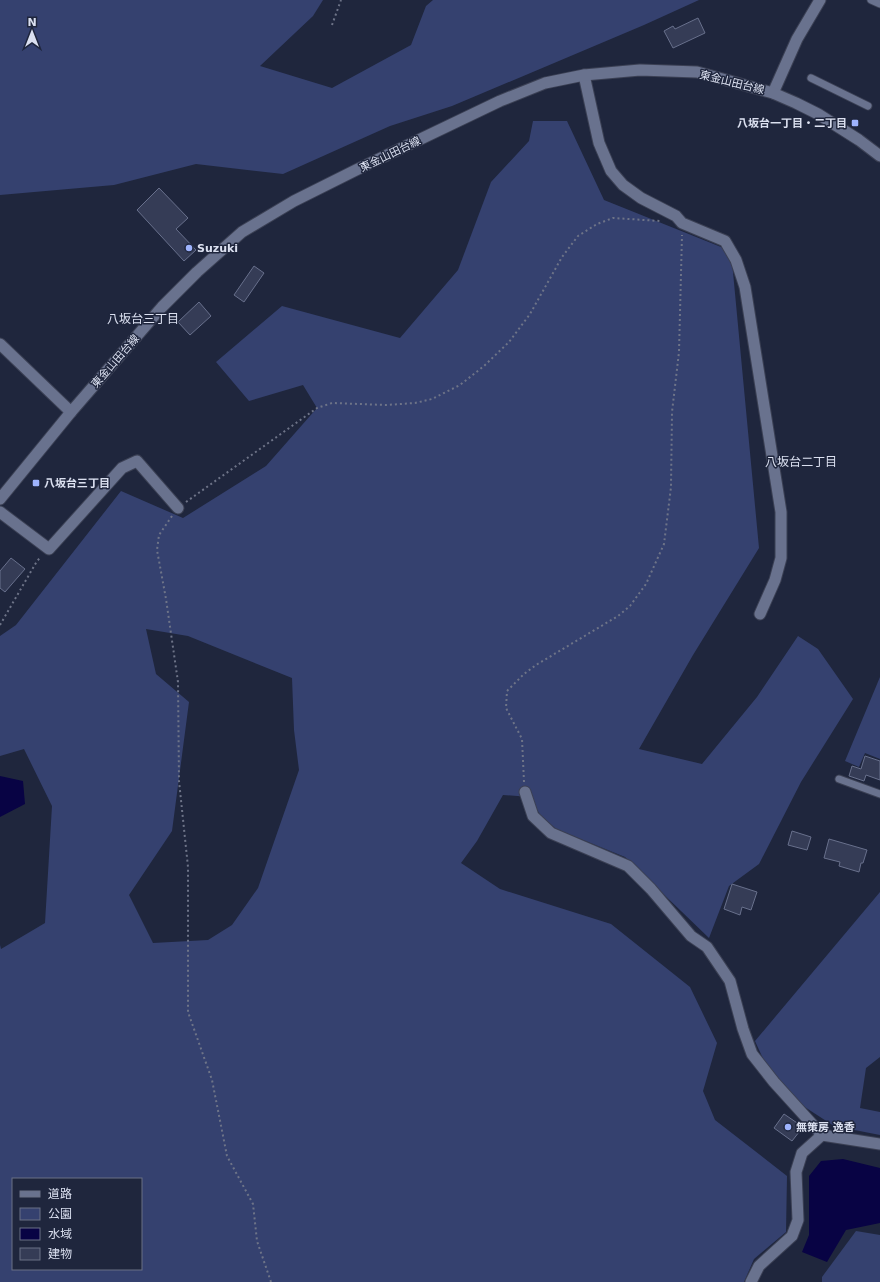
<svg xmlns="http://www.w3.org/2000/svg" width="880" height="1282" font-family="'DejaVu Sans','Noto Sans JP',sans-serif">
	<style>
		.green { fill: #35416f; fill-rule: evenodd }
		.water { fill: #080344 }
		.building { fill: #353c56; stroke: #68708c }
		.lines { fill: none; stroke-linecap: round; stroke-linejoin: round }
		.service-casing { stroke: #3b4054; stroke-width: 9 }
		.minor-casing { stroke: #3b4054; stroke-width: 13 }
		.tertiary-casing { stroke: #3b4054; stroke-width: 13 }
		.secondary-casing { stroke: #3b4054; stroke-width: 13 }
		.path { stroke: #6e7488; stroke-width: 2; stroke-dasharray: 2 3; stroke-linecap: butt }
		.service { stroke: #69728e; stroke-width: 7 }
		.minor { stroke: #69728e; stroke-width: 11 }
		.tertiary { stroke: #69728e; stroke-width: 11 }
		.secondary { stroke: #69728e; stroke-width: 11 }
		.poi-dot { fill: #9eb3fd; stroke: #1f263d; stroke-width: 1.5 }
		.labels { text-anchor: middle; stroke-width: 3; stroke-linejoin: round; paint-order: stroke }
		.street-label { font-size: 11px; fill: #dbe0f0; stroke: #1f263d }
		.poi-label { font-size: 11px; font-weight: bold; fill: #dbe0f0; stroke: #1f263d; text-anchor: start }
		.neighbourhood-label { font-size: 12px; fill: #dbe0f0; stroke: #1f263d }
	</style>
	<rect width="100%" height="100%" fill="#1f263d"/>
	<g class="green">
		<path d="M0 0H323L313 16 260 66 332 88 411 45 426 6 433 0H699L644 25 452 106 390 126 283 174 196 164 114 185 0 195Z"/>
		<path d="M533 121H567L604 200 731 251 759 548 693 655 639 749 702 764 757 697 798 636 818 649 853 699 801 782 759 864 729 886 709 938 625 857 556 829 540 815 530 797 503 795 477 841 461 863 500 889 611 924 690 987 717 1043 703 1091 715 1120 787 1176 786 1232 754 1259 744 1282H0V945L1 949 45 923 52 806 24 749 0 756V636L16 625 121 491 183 518 266 466 317 408 303 385 249 401 216 362 282 306 400 338 458 270 491 182 529 141ZM146 629 188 636 292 678 294 730 299 770 258 888 232 925 208 940 153 943 129 895 172 831 189 702 156 674ZM13 1179H141V1269H13Z"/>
		<path d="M880 677V759L865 753 859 767 845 761Z"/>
		<path d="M880 892V1057L866 1068 860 1108 880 1112V1135L834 1126 777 1089 755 1041Z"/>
		<path d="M856 1231 880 1235V1282H822V1277Z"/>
	</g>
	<g class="water">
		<path d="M0 776 23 781 25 804 0 817Z"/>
		<path d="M843 1159 880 1168V1223L846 1230 827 1262 802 1252 809 1235V1176L821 1161Z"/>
	</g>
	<g class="building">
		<path d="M698 18 705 33 673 48 664 31 673 26 675 29Z"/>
		<path d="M159 188 188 218 176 229 196 250 184 261 137 210Z"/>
		<path d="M254 266 264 273 244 302 234 295Z"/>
		<path d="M199 302 211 316 190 335 178 322Z"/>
		<path d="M11 558 25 569 5 592 0 588V571Z"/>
		<path d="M865 756 880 761V780L866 775 864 781 849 776 852 766 861 769Z"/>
		<path d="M792 831 811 837 807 850 788 845Z"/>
		<path d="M829 839 867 850 863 863H861L859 872 839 866 840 862 824 858Z"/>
		<path d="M732 884 757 892 751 910 742 907 740 915 724 909Z"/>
		<path d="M784 1114 803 1127 792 1141 774 1128Z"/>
	</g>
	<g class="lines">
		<g class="service-casing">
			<g id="service">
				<path d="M871 0 880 4"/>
				<path d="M811 78 868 106"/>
				<path d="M839 779 880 794"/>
			</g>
		</g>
		<g class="minor-casing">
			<g id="minor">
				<path d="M584 75 599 143 611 171 623 185 641 198 676 216 682 223 725 241 736 260 745 287 781 512V558L775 580 760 614"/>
				<path d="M773 93 797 39 820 0"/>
				<path d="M0 512 49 549 122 468 137 461 178 508"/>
				<path d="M525 792 533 816 551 833 628 866 651 889 691 936 707 947 730 981 743 1029 752 1054 774 1082 822 1135 880 1144"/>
				<path d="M751 1282 759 1266 792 1236 798 1220 796 1172 802 1153 822 1135"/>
			</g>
		</g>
		<g class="tertiary-casing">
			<path id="tertiary" d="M0 344 71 412"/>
		</g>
		<g class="secondary-casing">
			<path id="secondary" d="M0 499 71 412 162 307 197 272 242 232 294 201 356 170 500 101 545 83 584 75 640 70 697 72 773 93 796 103 818 114 859 140 880 156"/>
		</g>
		<g class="path">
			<path d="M332 25 341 0"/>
			<path d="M186 502 317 408 332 403 386 405 415 403 432 399 460 385 484 366 509 342 530 314 562 257 578 236 597 224 613 218 660 221"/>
			<path d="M172 516 159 535 157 550 166 599 178 682 179 781 188 867V1012L212 1080 227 1156 253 1204 257 1241 271 1282"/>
			<path d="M0 625 37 561 41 557"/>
			<path d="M524 782 522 739 506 708 507 691 524 674 536 665 618 616 630 606 646 584 664 544 671 487 672 412 679 352 682 235"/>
		</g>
		<use href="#service" class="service"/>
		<use href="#minor" class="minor"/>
		<use href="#tertiary" class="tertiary"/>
		<use href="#secondary" class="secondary"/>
	</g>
	<g class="poi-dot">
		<rect x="851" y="119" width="8" height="8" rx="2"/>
		<circle cx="189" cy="248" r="4"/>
		<rect x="32" y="479" width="8" height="8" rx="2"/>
		<circle cx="788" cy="1127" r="4"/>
	</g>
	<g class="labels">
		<g class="street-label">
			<text transform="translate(732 82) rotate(14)" y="4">東金山田台線</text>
			<text transform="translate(390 154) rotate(-26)" y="4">東金山田台線</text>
			<text transform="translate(115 361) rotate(-49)" y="4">東金山田台線</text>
		</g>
		<g class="poi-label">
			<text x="847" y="127" text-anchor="end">八坂台一丁目・二丁目</text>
			<text x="197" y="252">Suzuki</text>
			<text x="44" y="487">八坂台三丁目</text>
			<text x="796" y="1131">無策房 逸香</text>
		</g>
		<g class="neighbourhood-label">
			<text x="143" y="323">八坂台三丁目</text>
			<text x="801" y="466">八坂台二丁目</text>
		</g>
	</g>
	<rect x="12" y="1178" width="130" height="92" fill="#1f263d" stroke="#6a7085"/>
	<rect x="20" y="1191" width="20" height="6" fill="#69728e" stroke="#6a7085"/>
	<text x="48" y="1198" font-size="12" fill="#dbe0f0">道路</text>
	<rect x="20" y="1208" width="20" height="12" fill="#35416f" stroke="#6a7085"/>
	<text x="48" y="1218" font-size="12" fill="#dbe0f0">公園</text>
	<rect x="20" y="1228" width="20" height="12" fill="#080344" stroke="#6a7085"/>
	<text x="48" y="1238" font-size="12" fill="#dbe0f0">水域</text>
	<rect x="20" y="1248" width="20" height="12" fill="#353c56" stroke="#6a7085"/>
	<text x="48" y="1258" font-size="12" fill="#dbe0f0">建物</text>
	<g transform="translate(32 32)" stroke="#1f263d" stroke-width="3" paint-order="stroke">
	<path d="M0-3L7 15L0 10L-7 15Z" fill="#dbe0f0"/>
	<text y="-6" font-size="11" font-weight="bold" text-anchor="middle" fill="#dbe0f0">N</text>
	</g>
</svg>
